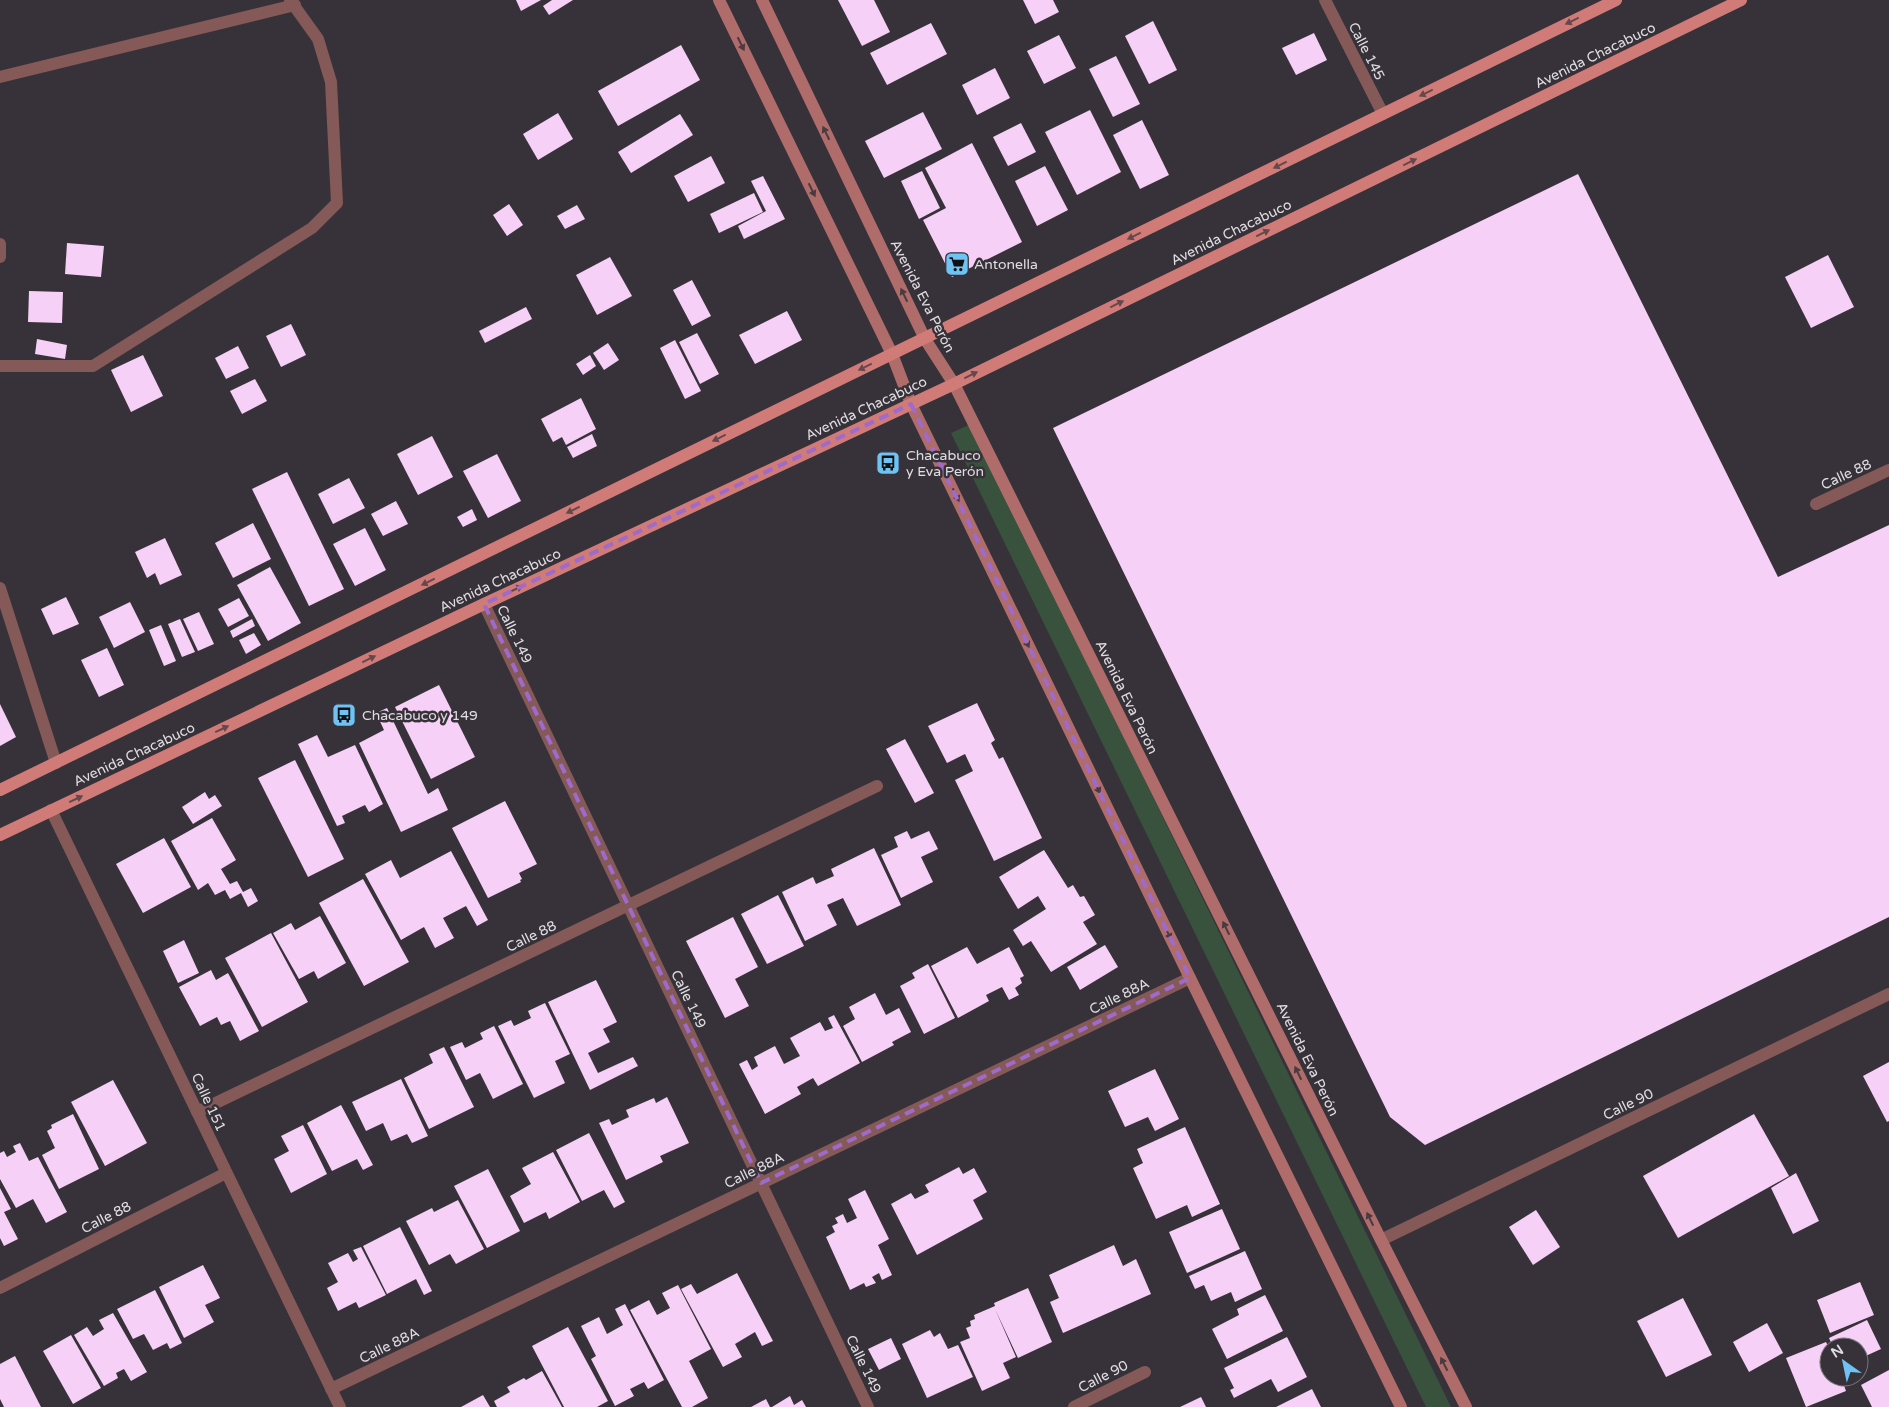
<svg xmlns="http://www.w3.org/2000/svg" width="1889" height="1407" font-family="'Varela Round',sans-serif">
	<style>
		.green { fill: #38523e }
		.building { fill: #f7d0f7 }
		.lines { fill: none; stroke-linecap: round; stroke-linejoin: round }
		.lane { stroke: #845957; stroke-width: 12 }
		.street { stroke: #845957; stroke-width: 12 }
		.secondary { stroke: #af6c6a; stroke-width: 12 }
		.primary { stroke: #d17b78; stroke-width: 12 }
		.oneway { fill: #65484c }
		.oneway2 { fill: #493b40 }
		.marked { fill: none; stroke: #9e6acb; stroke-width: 4; stroke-dasharray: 10 6; stroke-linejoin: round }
		.labels { text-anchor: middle; stroke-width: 5; stroke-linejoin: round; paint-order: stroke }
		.street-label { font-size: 14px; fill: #e0dde2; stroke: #373239 }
		.poi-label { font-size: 14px; fill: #e0dde2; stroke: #373239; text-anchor: start }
	</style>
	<rect width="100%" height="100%" fill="#373239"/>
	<path class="green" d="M971 424 1451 1407H1426L951 433Z"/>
	<g class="building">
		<path d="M516 0H541L521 11Z"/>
		<path d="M552 0H573L549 15 543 6Z"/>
		<path d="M838 0H874L890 32 862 46Z"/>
		<path d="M1023 0H1053L1059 12 1035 24Z"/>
		<path d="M1153 21 1177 70 1149 84 1125 36Z"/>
		<path d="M931 23 947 54 887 85 870 53Z"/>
		<path d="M1314 33 1327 60 1296 75 1282 48Z"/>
		<path d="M1059 35 1076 68 1044 84 1027 51Z"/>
		<path d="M681 45 700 80 618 126 598 91Z"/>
		<path d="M1116 56 1140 104 1113 117 1089 69Z"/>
		<path d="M995 68 1010 98 977 115 962 85Z"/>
		<path d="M1090 110 1121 172 1077 195 1045 132Z"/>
		<path d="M923 112 942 149 884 178 865 141Z"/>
		<path d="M558 113 573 139 538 160 523 134Z"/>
		<path d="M680 114 693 135 631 173 618 152Z"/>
		<path d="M1142 120 1169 175 1140 189 1113 135Z"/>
		<path d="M1021 123 1036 152 1008 166 993 137Z"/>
		<path d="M972 143 1022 242 952 277 923 220 946 208 925 168Z"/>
		<path d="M711 156 725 183 688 202 674 176Z"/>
		<path d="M1045 166 1068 210 1037 226 1015 181Z"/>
		<path d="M922 171 940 208 919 219 901 181Z"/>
		<path d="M1578 174 1778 577 1889 525V917L1425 1145 1390 1117 1053 428Z"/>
		<path d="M763 176 785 219 744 239 738 226 766 211 751 181Z"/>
		<path d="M754 193 763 212 719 233 710 214Z"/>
		<path d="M509 204 523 225 507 236 493 215Z"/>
		<path d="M577 205 585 219 565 229 557 216Z"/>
		<path d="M67 243 104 246 101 277 65 274Z"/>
		<path d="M1828 255 1854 307 1811 328 1785 277Z"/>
		<path d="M610 257 632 296 597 315 576 275Z"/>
		<path d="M692 280 711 316 692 326 673 290Z"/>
		<path d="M29 291 63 292 62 323 28 322Z"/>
		<path d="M526 307 532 319 485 343 479 331Z"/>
		<path d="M787 311 802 340 755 364 739 335Z"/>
		<path d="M291 324 306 355 281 367 266 336Z"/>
		<path d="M697 333 719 374 700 384 679 342Z"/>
		<path d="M37 339 67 345 65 359 35 354Z"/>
		<path d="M675 340 701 391 685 399 660 348Z"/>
		<path d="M608 343 619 360 604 370 593 353Z"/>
		<path d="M238 346 249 368 226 379 215 358Z"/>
		<path d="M143 355 163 396 131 412 111 370Z"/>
		<path d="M590 355 596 366 583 375 576 364Z"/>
		<path d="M255 379 267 401 242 414 230 391Z"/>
		<path d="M581 398 596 429 566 445 562 437 553 442 541 419Z"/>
		<path d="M592 434 597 446 573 458 567 447Z"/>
		<path d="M432 436 453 477 418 495 397 454Z"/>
		<path d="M497 454 521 501 488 518 463 471Z"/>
		<path d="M287 472 344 589 309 606 252 489Z"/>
		<path d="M349 478 365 508 333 524 318 494Z"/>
		<path d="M396 501 408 524 383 536 371 514Z"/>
		<path d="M472 509 477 520 463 527 457 517Z"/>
		<path d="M253 523 271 559 233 578 215 543Z"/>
		<path d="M365 528 386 570 355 586 333 544Z"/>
		<path d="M165 538 182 575 160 585 155 573 147 578 135 552Z"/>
		<path d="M270 567 301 623 268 641 237 585Z"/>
		<path d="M66 597 79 624 53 635 41 609Z"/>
		<path d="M239 598 249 616 228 627 218 609Z"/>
		<path d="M130 602 145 632 114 648 99 617Z"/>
		<path d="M199 612 214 644 198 651 183 619Z"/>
		<path d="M180 619 195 652 182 657 168 624Z"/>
		<path d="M252 619 255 626 233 638 230 631Z"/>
		<path d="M161 625 176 661 164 666 149 630Z"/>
		<path d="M254 633 261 645 246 654 239 640Z"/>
		<path d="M107 648 124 685 99 697 81 660Z"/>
		<path d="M439 685 475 757 431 779 395 707Z"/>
		<path d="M977 703 995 740 991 743 999 759 1003 757 1042 838 994 861 955 780 973 771 965 754 947 763 928 726Z"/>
		<path d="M0 704 16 737 0 746Z"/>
		<path d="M387 708 428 794 438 788 448 810 401 832 359 743 384 730 376 713Z"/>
		<path d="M317 735 328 757 355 745 383 804 369 812 365 805 342 816 345 823 337 826 298 744Z"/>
		<path d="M905 739 934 793 915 803 886 749Z"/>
		<path d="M295 760 344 859 308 877 258 778Z"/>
		<path d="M205 792 209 799 215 795 222 806 193 824 182 807Z"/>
		<path d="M505 801 537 864 519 873 522 879 520 880 521 882 488 898 452 828Z"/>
		<path d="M212 818 236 860 221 869 230 884 237 881 243 892 251 888 258 901 248 907 241 893 230 899 225 890 215 895 208 883 198 890 171 841Z"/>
		<path d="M907 831 911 839 929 831 938 849 921 857 933 882 901 898 881 855 898 847 894 837Z"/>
		<path d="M164 838 191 887 143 913 116 864Z"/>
		<path d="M874 848 901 905 857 926 843 898 827 905 837 925 805 941 782 892 813 877 816 884 834 876 831 869Z"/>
		<path d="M1044 850 1068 888 1073 885 1080 897 1084 896 1095 915 1083 922 1097 944 1051 972 1031 941 1023 946 1013 930 1046 909 1038 896 1018 909 999 877Z"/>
		<path d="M451 851 488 920 477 926 466 906 443 918 454 938 435 948 424 927 401 940 365 874 391 860 400 878Z"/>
		<path d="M363 879 409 962 364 986 319 903Z"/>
		<path d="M778 895 804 946 767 964 741 914Z"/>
		<path d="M320 916 346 963 318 979 314 971 299 979 273 933 291 923 295 930Z"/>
		<path d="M733 917 758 967 735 979 749 1006 725 1018 686 941Z"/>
		<path d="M271 933 308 1002 262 1027 225 958Z"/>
		<path d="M184 940 199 973 178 983 163 951Z"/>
		<path d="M1105 945 1118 967 1080 990 1067 967Z"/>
		<path d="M967 947 977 964 1009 947 1024 976 1020 978 1022 983 1015 988 1019 995 1009 1000 1002 987 986 995 989 1001 958 1018 931 966Z"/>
		<path d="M928 964 955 1018 924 1034 900 986 915 978 912 973Z"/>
		<path d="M211 970 216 980 228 973 259 1031 240 1041 230 1021 221 1025 217 1017 200 1026 179 987Z"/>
		<path d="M596 980 617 1022 603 1029 610 1042 588 1053 598 1073 633 1057 638 1066 590 1090 548 1002Z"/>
		<path d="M875 993 886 1015 899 1008 911 1032 892 1042 894 1045 862 1062 843 1026 855 1019 849 1007Z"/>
		<path d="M545 1003 570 1054 555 1061 565 1083 534 1098 498 1026 511 1020 514 1026 531 1018 528 1011Z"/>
		<path d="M834 1015 860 1063 818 1086 813 1078 797 1087 801 1094 765 1114 739 1064 747 1060 752 1070 758 1066 754 1057 775 1046 784 1064 800 1056 790 1038 820 1022 825 1031 833 1028 828 1018Z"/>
		<path d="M494 1026 523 1084 493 1099 480 1073 466 1080 450 1047 462 1042 465 1048 483 1039 480 1033Z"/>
		<path d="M444 1047 474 1107 429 1129 404 1078 433 1063 429 1054Z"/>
		<path d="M1889 1062V1121L1887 1122 1863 1076Z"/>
		<path d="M1155 1069 1179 1119 1155 1131 1148 1117 1125 1127 1108 1091Z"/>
		<path d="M401 1079 428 1136 412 1143 407 1134 391 1141 383 1123 366 1131 352 1102Z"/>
		<path d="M113 1080 147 1143 105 1166 71 1102Z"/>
		<path d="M667 1097 689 1143 660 1156 663 1162 626 1180 599 1123 609 1119 612 1125 629 1117 626 1110 654 1098 656 1103Z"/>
		<path d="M341 1105 373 1165 363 1170 357 1159 332 1171 307 1123Z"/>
		<path d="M73 1114 99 1169 59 1189 42 1155 55 1148 47 1131 52 1128 51 1125Z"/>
		<path d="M1754 1114 1789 1176 1678 1238 1643 1176Z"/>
		<path d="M303 1125 327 1174 291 1193 274 1159 289 1151 281 1136Z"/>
		<path d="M1185 1127 1220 1204 1192 1217 1187 1205 1156 1219 1133 1168 1143 1163 1137 1149Z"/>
		<path d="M589 1133 625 1202 614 1208 604 1190 582 1201 556 1150Z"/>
		<path d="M20 1143 29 1161 38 1157 67 1212 46 1223 33 1199 16 1208 0 1179V1153L4 1151 7 1157 16 1152 13 1146Z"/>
		<path d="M553 1152 580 1202 549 1219 546 1212 524 1223 510 1196 531 1184 522 1168Z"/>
		<path d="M959 1167 963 1174 974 1168 987 1192 973 1200 983 1219 917 1255 891 1204 911 1193 915 1199 929 1192 925 1185Z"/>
		<path d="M488 1169 520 1231 487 1248 454 1186Z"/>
		<path d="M1796 1173 1819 1221 1793 1234 1771 1188Z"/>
		<path d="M0 1188 11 1209 4 1212 18 1239 4 1246 0 1238Z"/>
		<path d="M865 1190 889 1239 878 1245 892 1275 882 1280 879 1273 872 1277 876 1283 866 1287 864 1283 850 1290 826 1237 835 1232 832 1226 838 1223 835 1218 843 1214 847 1223 857 1218 848 1199Z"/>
		<path d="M458 1200 484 1249 456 1264 450 1254 429 1265 406 1221 432 1208 434 1212Z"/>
		<path d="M1222 1209 1240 1249 1187 1273 1169 1232Z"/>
		<path d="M1536 1210 1560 1247 1533 1265 1509 1227Z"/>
		<path d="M400 1227 432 1291 424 1295 416 1279 387 1294 363 1246Z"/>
		<path d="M1114 1245 1123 1266 1136 1259 1151 1294 1063 1333 1050 1302 1059 1298 1049 1275Z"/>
		<path d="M361 1247 386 1295 359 1308 356 1302 338 1311 327 1288 338 1282 328 1263 348 1253 353 1262 358 1259 353 1250Z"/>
		<path d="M1245 1251 1262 1289 1235 1302 1231 1292 1211 1301 1204 1285 1195 1289 1189 1276Z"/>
		<path d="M203 1265 220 1298 205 1305 214 1322 184 1338 159 1287Z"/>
		<path d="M737 1273 773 1341 762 1346 755 1332 735 1344 742 1357 723 1367 681 1289 691 1284 697 1294Z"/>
		<path d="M1860 1282 1874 1315 1830 1333 1817 1300Z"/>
		<path d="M678 1285 711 1349 689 1361 708 1398 692 1407H682L630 1310 649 1300 657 1315 670 1308 662 1293Z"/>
		<path d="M1028 1288 1052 1342 1018 1358 995 1309 1016 1357 1003 1363 1010 1378 982 1391 960 1342 970 1338 966 1328 971 1326 970 1321 975 1319 974 1315 995 1306 994 1303Z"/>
		<path d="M155 1290 182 1343 170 1349 167 1343 153 1350 144 1334 133 1339 117 1309Z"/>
		<path d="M1265 1295 1283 1331 1227 1359 1212 1329 1239 1315 1237 1309Z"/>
		<path d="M1683 1298 1712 1355 1666 1377 1637 1321Z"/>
		<path d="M625 1304 664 1380 648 1389 644 1382 630 1389 634 1396 615 1406 591 1359 596 1356 581 1326 599 1317 607 1334 623 1325 615 1309Z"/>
		<path d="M113 1313 147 1372 131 1381 124 1369 116 1373 118 1378 104 1386 74 1335 87 1327 93 1336 104 1329 99 1320Z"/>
		<path d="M1867 1320 1881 1349 1859 1359V1347H1833L1829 1338Z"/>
		<path d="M1767 1323 1783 1353 1749 1372 1733 1342Z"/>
		<path d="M568 1327 608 1401 597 1407H564L532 1346Z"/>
		<path d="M930 1330 934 1337 940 1333 948 1349 958 1345 973 1377 927 1398 902 1344Z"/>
		<path d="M71 1335 101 1388 73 1404 43 1351Z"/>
		<path d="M1287 1337 1307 1377 1278 1392 1271 1379 1234 1398 1230 1390 1234 1388 1224 1368Z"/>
		<path d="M891 1338 901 1359 879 1370 868 1349Z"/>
		<path d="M1826 1342 1829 1348V1377H1841L1846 1391 1806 1407 1786 1358Z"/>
		<path d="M15 1356 41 1407H4L0 1399V1364Z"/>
		<path d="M1889 1370V1407H1872L1861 1385Z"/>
		<path d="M542 1371 562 1407H497L494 1401 510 1392 507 1387 524 1378 526 1380Z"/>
		<path d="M1312 1389 1321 1407H1276Z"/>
		<path d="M483 1395 490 1407H461Z"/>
		<path d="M790 1396 794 1405 802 1400 806 1407H772Z"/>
		<path d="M1201 1397 1206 1407H1180Z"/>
		<path d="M766 1399 770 1407H751Z"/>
	</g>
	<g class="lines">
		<g class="lane">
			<path d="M0 77 295 5"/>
			<path d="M0 244V257"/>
			<path d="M0 366H93L312 228 337 203 331 82 318 39 290 0"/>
			<path d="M0 588 56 763"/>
		</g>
		<g class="street">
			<path d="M1325 0 1383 114"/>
			<path d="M1816 504 1889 470"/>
			<path d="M484 604 868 1407"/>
			<path d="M51 810 340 1407"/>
			<path d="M197 1112 877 786"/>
			<path d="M1381 1240 1889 994"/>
			<path d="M0 1288 226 1173"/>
			<path d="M331 1389 1190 978"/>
			<path d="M1074 1407 1145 1372"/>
		</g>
		<g class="secondary">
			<path d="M719 0 892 354 911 404 1190 978 1401 1407"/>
			<path d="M762 0 925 339 954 384 1381 1240 1466 1407"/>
		</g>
		<g class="primary">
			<path d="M0 790 1616 0"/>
			<path d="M0 835 484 604 954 384 1741 0"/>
		</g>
	</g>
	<defs><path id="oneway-solid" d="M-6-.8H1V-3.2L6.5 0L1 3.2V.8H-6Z" transform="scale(1.25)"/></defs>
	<g class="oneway">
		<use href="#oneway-solid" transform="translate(1572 21) rotate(154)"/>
		<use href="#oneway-solid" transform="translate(1426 93) rotate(154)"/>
		<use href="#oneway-solid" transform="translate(1410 162) rotate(-26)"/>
		<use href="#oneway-solid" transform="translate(1280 165) rotate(154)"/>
		<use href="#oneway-solid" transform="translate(1263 233) rotate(-26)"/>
		<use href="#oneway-solid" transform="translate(1134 236) rotate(154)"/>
		<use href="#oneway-solid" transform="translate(1117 304) rotate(-26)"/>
		<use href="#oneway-solid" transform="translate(865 367) rotate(154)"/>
		<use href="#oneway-solid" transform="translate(971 375) rotate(-26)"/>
		<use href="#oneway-solid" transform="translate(719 438) rotate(154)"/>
		<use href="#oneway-solid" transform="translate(573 510) rotate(154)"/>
		<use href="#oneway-solid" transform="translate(428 582) rotate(154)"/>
		<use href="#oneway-solid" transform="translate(516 589) rotate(-25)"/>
		<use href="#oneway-solid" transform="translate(369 659) rotate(-26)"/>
		<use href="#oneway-solid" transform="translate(222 729) rotate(-25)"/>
		<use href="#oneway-solid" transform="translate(76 799) rotate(-25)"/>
	</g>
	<g class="oneway2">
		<use href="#oneway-solid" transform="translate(741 44) rotate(64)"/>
		<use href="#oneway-solid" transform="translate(826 133) rotate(-116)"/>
		<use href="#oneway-solid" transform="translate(812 190) rotate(64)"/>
		<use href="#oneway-solid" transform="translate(904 295) rotate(-116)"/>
		<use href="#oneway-solid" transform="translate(956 495) rotate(64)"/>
		<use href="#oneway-solid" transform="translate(1026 641) rotate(64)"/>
		<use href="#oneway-solid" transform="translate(1097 787) rotate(64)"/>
		<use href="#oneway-solid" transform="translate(1226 928) rotate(-116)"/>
		<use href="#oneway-solid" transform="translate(1168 933) rotate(64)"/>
		<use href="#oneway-solid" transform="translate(1298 1073) rotate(-116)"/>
		<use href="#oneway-solid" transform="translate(1370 1219) rotate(-116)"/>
		<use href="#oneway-solid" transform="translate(1444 1364) rotate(-117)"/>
	</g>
	<path class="marked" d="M911 404 1190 978 761 1183 484 604Z"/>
	<defs>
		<g id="supermarket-square" transform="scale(1.25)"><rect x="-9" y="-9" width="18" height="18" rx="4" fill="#6fc2f4" stroke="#373239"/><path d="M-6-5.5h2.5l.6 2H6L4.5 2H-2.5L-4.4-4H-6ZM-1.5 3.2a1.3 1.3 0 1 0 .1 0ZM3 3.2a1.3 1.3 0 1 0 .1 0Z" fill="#111"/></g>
		<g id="bus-square" transform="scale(1.25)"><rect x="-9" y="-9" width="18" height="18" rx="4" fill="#6fc2f4" stroke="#373239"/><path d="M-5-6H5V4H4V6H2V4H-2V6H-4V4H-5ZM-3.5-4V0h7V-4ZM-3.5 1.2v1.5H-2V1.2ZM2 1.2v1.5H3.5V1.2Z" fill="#111"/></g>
	</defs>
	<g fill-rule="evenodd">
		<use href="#supermarket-square" x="957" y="264"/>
		<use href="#bus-square" x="888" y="463"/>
		<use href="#bus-square" x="344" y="715"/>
	</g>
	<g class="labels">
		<g class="street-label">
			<text transform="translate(1367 51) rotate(63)" y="5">Calle 145</text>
			<text transform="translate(1595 55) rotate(-26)" y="5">Avenida Chacabuco</text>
			<text transform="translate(1231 232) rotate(-26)" y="5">Avenida Chacabuco</text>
			<text transform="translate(923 296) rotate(63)" y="5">Avenida Eva Perón</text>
			<text transform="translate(866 408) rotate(-25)" y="5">Avenida Chacabuco</text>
			<text transform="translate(1846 474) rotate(-25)" y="5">Calle 88</text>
			<text transform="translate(500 580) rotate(-25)" y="5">Avenida Chacabuco</text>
			<text transform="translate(515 634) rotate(64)" y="5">Calle 149</text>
			<text transform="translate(1127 697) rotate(64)" y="5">Avenida Eva Perón</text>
			<text transform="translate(134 754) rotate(-25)" y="5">Avenida Chacabuco</text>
			<text transform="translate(531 936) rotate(-26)" y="5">Calle 88</text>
			<text transform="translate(1119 996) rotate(-26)" y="5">Calle 88A</text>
			<text transform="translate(689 999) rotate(64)" y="5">Calle 149</text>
			<text transform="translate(1308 1059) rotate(64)" y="5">Avenida Eva Perón</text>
			<text transform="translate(209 1102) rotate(65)" y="5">Calle 151</text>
			<text transform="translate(1628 1104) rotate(-26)" y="5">Calle 90</text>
			<text transform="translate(754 1170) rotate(-26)" y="5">Calle 88A</text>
			<text transform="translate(106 1217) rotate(-27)" y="5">Calle 88</text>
			<text transform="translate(389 1345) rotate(-26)" y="5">Calle 88A</text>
			<text transform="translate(864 1364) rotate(64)" y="5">Calle 149</text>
			<text transform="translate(1103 1376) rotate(-27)" y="5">Calle 90</text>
		</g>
		<g class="poi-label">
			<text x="974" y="269">Antonella</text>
			<text x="906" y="460">Chacabuco<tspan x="906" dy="16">y Eva Perón</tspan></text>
			<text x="362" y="720">Chacabuco y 149</text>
		</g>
	</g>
	<g transform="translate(1844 1362) rotate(327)"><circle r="24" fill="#373239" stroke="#7b767d"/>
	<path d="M0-4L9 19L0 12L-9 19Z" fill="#6fc2f4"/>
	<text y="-8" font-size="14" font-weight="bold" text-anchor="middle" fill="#e0dde2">N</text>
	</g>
</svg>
